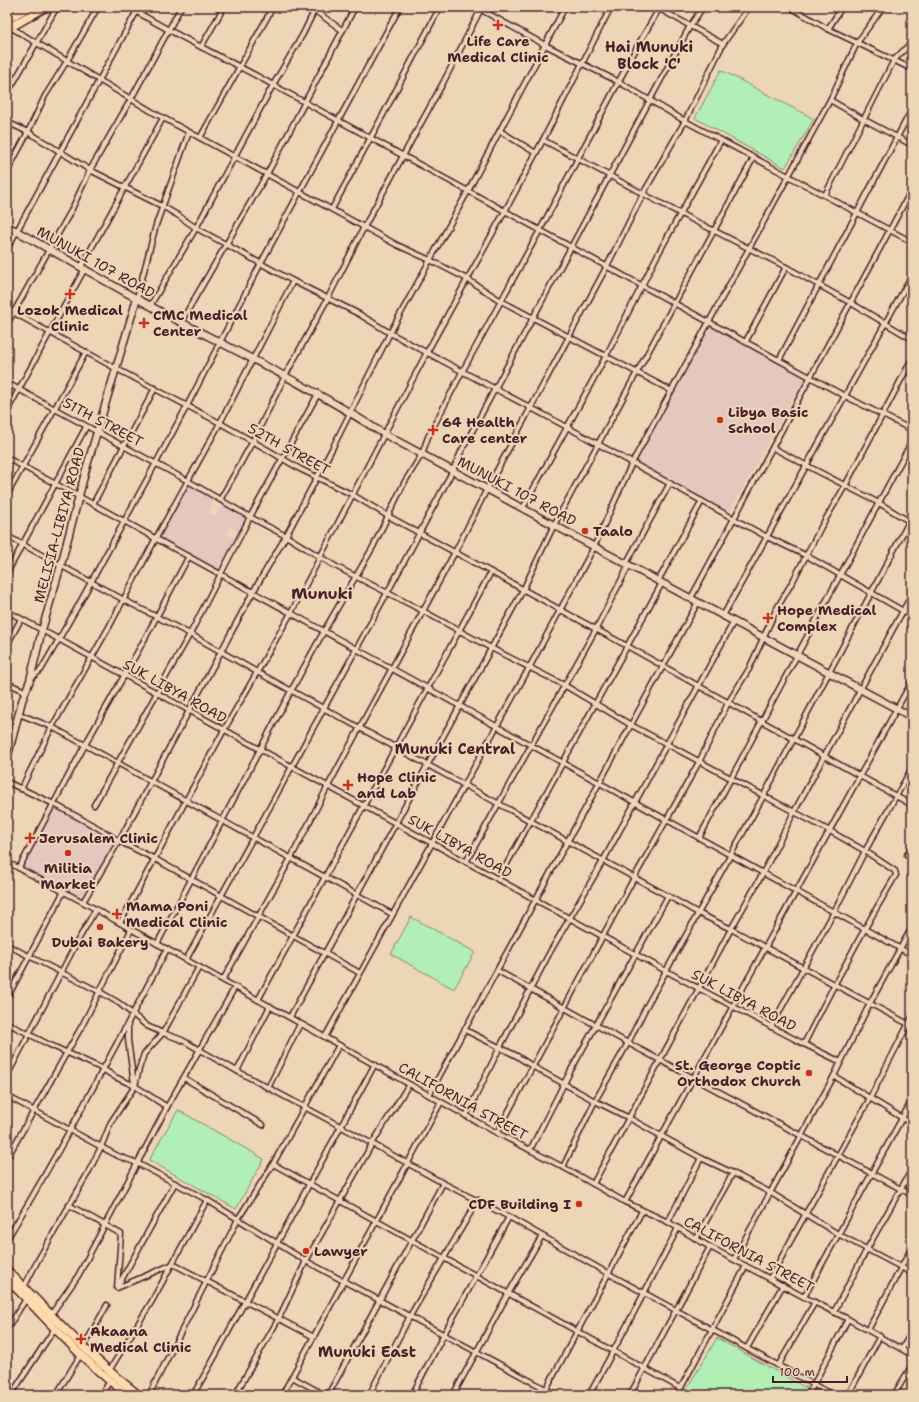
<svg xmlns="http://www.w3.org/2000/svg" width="919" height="1402" font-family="'Shantell Sans',sans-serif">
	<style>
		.built { fill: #e4c8be }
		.green { fill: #b2efb5; stroke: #7e8770 }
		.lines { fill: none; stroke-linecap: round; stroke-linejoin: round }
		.street-casing { stroke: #4a1f2b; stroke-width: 7 }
		.secondary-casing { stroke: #4a1f2b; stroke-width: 9 }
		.primary-casing { stroke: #4a1f2b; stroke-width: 10 }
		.highway-casing { stroke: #4a1f2b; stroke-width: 11 }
		.street { stroke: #edd6b6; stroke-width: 4 }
		.secondary { stroke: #edd6b6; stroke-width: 6 }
		.primary { stroke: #fedbac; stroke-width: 7 }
		.highway { stroke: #fedbac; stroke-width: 8 }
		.poi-dot { fill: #c8321e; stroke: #edd6b6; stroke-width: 1.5 }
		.labels { text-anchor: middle; stroke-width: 4; stroke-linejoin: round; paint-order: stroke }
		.poi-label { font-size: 14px; font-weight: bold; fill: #4a1f2b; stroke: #edd6b6; text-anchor: start }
		.street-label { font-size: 14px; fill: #4a1f2b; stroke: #edd6b6 }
		.neighbourhood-label { font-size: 15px; font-weight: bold; fill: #4a1f2b; stroke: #edd6b6 }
		.quarter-label { font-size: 16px; font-weight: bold; fill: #4a1f2b; stroke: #edd6b6 }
	</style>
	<rect width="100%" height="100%" fill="#edd6b6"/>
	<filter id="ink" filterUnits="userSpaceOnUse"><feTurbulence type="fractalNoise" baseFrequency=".025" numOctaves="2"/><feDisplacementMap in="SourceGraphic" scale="8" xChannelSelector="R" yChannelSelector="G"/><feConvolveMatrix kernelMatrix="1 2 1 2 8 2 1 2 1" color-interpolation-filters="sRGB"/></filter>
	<g filter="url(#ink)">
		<g class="built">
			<path d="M712 326 805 377 728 514 636 463Z"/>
			<path d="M189 483 215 498 209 513 216 516 224 503 237 511 249 520 241 534 230 527 226 534 237 539 216 575 196 564 198 562 156 540Z"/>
			<path d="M55 806 115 841 83 899 21 866Z"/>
		</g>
		<g class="green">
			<path d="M721 70 814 119 785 168 695 118Z"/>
			<path d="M411 917 475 952 454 989 391 954Z"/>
			<path d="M178 1110 264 1159 236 1209 149 1160Z"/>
			<path d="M717 1338 808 1389 805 1395H683Z"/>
		</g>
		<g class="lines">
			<g class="street-casing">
				<g id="street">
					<path d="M129 7C175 36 226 58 273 85L845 396 912 430"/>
					<path d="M290 7 314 10 342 30"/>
					<path d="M476 7 545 45 619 82 685 121 912 242"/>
					<path d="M656 7 723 44"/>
					<path d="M790 7 828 29 912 69"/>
					<path d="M10 27 156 114 397 245 430 260 467 279 501 301 672 391"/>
					<path d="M828 29 842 7"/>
					<path d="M201 47 224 7"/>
					<path d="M7 94 57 7"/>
					<path d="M830 100 863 119 912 145"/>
					<path d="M7 122 28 132 90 170 162 206 179 216 196 228 293 281 359 314 390 333 567 427 767 537 807 556 912 616"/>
					<path d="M500 131 536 153"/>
					<path d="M200 138 273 7"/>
					<path d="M543 140 681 214 786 267 851 303 912 339"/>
					<path d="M7 172 28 132 45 96 67 61 98 7"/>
					<path d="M825 195 894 60 912 42"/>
					<path d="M332 209 383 115 440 7"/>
					<path d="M7 249 139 7"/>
					<path d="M81 267 163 118"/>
					<path d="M137 298 156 225 189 132"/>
					<path d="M150 306 196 228 273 85 303 34 316 7"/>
					<path d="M7 309 115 368 220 423 268 450 300 469 353 495 388 516 627 646 912 805"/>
					<path d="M181 322 267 174 355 7"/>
					<path d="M7 324 71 211 90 170 131 99 181 7"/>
					<path d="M746 341 786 267"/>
					<path d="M779 360 912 109"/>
					<path d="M7 383 188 481 250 517 286 536 335 566 423 611 491 648 564 685 631 725 830 831 865 851 895 871 896 875C863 930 833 986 804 1044"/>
					<path d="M7 411 84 270"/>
					<path d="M773 448 879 503 912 523"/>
					<path d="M7 458 93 504 912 955"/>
					<path d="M7 495 86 352"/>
					<path d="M220 500 253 441 285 376 328 298 364 227 443 83 482 7"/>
					<path d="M93 504 155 388"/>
					<path d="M523 508 606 356 657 256 721 140"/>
					<path d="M7 536 124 600 190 634 257 672 668 896 698 913 731 929 912 1026"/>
					<path d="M626 564 670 483"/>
					<path d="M7 573 86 427"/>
					<path d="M658 581 702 501"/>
					<path d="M691 598 912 189"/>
					<path d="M7 611 666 971 804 1044 841 1062"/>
					<path d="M723 616 912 275"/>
					<path d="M7 645 21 619"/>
					<path d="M30 679 41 670 78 606 187 406 261 263 400 7"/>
					<path d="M7 683 25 691"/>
					<path d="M19 714 52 727 85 745 392 914"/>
					<path d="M7 782 54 804 98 828 119 841 155 859 360 973"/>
					<path d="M21 789 52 727 109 627 156 538 220 423 293 281"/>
					<path d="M94 805 190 634 250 517 318 394"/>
					<path d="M699 838 912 441"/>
					<path d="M907 855 912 846"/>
					<path d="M7 862 83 902 120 923 409 1084 497 1133 563 1167 625 1202 668 1222 710 1247 804 1297 848 1319 912 1355"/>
					<path d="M466 862 596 629 629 565"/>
					<path d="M19 868 85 745 142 644 189 556"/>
					<path d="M498 880 662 583"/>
					<path d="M83 902 119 841 253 592 286 536 333 447 390 333 468 191 565 7"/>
					<path d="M120 923 224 730 291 613 427 352 505 211 543 140 611 7"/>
					<path d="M157 944 291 691 324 631 373 547 404 483 422 454 428 437 462 372 540 230 638 45 660 7"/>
					<path d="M7 945 100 992 119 1003 147 1026 163 1033 182 1040 237 1071 340 1126 443 1183 509 1217 609 1274 833 1395"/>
					<path d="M186 960 404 562 453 470 461 452 650 100 690 26 703 7"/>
					<path d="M498 971 628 1043 912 1195"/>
					<path d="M223 980 291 858 328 786 455 552 487 489 607 266 643 194 685 121 723 44 749 7"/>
					<path d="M7 998 64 891"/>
					<path d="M258 1000 491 572"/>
					<path d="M290 1017 523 590 554 525 754 157"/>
					<path d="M7 1023 48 1044 103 1069 115 1077 135 1086 167 1107"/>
					<path d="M128 1025V1040L134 1084"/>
					<path d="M771 1027 834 912 865 851 912 768"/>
					<path d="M465 1030 517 1056 532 1066 595 1101 629 1118 701 1158 733 1173 771 1193 838 1234 912 1273"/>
					<path d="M325 1037 529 668 594 547 632 463 830 100 857 43 883 7"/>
					<path d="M237 1071 270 1006"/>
					<path d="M7 1076 77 942 96 909"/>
					<path d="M834 1076 912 1124"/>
					<path d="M184 1078 263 1125"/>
					<path d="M268 1088 300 1024"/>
					<path d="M429 1095 698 602"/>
					<path d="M7 1096 118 1156 137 1163 207 1200 306 1261 557 1395"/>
					<path d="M466 1116 500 1047 550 952 603 861 734 621"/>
					<path d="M497 1133 634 878 699 762 728 703 749 669 776 610 794 579 821 527 845 486 912 359"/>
					<path d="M530 1150 571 1070 668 896"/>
					<path d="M7 1158 83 1024 131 930"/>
					<path d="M273 1164 680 1388"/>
					<path d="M563 1167 595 1101 628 1043 646 1007 764 795 912 516"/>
					<path d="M593 1184 731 929 763 873 794 812 912 594"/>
					<path d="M625 1202 912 681"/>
					<path d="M69 1205 121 1234 117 1288 173 1264 314 1337"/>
					<path d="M668 1222 701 1158"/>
					<path d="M7 1239C64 1145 115 1047 167 949"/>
					<path d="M696 1239 733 1173"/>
					<path d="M734 1259 834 1076 870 1003 912 927"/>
					<path d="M770 1278 870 1098 912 1017"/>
					<path d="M118 1286 175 1183"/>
					<path d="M24 1287 38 1260 88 1173 101 1147 111 1122 135 1086 139 1069 144 1054 163 1033 199 967"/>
					<path d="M804 1297 912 1100"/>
					<path d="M834 1312 867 1249 912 1169"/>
					<path d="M50 1316 78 1276 167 1107 235 987"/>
					<path d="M7 1329 26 1299"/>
					<path d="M868 1330 912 1247"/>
					<path d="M83 1348 107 1305"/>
					<path d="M747 1348 783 1285"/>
					<path d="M902 1349 912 1331"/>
					<path d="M778 1366 815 1302"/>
					<path d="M109 1371 152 1301 207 1200"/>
					<path d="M292 1377 325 1395"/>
					<path d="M11 1395 55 1328"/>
					<path d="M56 1395 81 1354"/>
					<path d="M101 1395 110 1381"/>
					<path d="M149 1395 238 1219 273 1164 339 1045"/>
					<path d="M193 1395 212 1362 375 1064"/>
					<path d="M235 1395 279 1318 306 1261 372 1144 409 1084"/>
					<path d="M282 1395 441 1102"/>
					<path d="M328 1395 443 1183"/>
					<path d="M369 1395 410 1316 478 1200"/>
					<path d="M412 1395 444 1334 509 1217"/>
					<path d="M453 1395 508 1294 542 1236"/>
					<path d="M543 1395 642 1211"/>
					<path d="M589 1395C620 1340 649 1284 678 1228"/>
					<path d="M630 1395 710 1247"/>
					<path d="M677 1395 746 1266"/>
					<path d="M808 1395 848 1319"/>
					<path d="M848 1395 880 1336"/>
					<path d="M894 1395 912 1365"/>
				</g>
			</g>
			<g class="secondary-casing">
				<g id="secondary">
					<path d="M7 226C61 255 114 287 169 316 242 354 315 389 384 434L912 717"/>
					<path d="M7 759 22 701 30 680 42 630 61 565 86 469 137 298"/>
				</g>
			</g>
			<g class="primary-casing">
				<g id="primary">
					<path d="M7 1270C50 1313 90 1358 139 1395"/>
					<path d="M7 1279C46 1318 83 1362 128 1395"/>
				</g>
			</g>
			<g class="highway-casing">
				<g id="highway">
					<path d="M7 19 28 7"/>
					<path d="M7 29 45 7"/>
				</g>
			</g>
			<use href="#street" class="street"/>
			<use href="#secondary" class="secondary"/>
			<use href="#primary" class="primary"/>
			<use href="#highway" class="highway"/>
		</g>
	</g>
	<g class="poi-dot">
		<path d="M496 19h4v4h4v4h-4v4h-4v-4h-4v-4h4z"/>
		<path d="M68 288h4v4h4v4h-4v4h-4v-4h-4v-4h4z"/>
		<path d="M142 317h4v4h4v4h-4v4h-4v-4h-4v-4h4z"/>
		<circle cx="720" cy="420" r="4"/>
		<path d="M431 424h4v4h4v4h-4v4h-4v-4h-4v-4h4z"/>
		<circle cx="585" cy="531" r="4"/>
		<path d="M766 612h4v4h4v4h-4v4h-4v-4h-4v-4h4z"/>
		<path d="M346 779h4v4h4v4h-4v4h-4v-4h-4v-4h4z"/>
		<path d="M28 832h4v4h4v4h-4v4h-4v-4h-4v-4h4z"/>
		<circle cx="68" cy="853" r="4"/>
		<path d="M115 908h4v4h4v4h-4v4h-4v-4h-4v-4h4z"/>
		<circle cx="100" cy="927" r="4"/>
		<circle cx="809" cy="1073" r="4"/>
		<circle cx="579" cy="1204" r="4"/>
		<circle cx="306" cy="1251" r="4"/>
		<path d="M79 1333h4v4h4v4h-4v4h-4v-4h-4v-4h4z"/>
	</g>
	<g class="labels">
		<g class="poi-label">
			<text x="498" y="46" text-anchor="middle">Life Care<tspan x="498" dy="16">Medical Clinic</tspan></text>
			<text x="70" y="315" text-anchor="middle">Lozok Medical<tspan x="70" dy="16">Clinic</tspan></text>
			<text x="153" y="320">CMC Medical<tspan x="153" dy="16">Center</tspan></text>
			<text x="728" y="417">Libya Basic<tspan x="728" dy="16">School</tspan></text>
			<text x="442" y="427">64 Health<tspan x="442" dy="16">Care center</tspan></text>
			<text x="593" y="536">Taalo</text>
			<text x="777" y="615">Hope Medical<tspan x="777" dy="16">Complex</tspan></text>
			<text x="357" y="782">Hope Clinic<tspan x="357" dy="16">and Lab</tspan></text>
			<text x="39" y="843">Jerusalem Clinic</text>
			<text x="68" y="873" text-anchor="middle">Militia<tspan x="68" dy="16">Market</tspan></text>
			<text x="126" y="911">Mama Poni<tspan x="126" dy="16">Medical Clinic</tspan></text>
			<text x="100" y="947" text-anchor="middle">Dubai Bakery</text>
			<text x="801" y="1070" text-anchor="end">St. George Coptic<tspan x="801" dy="16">Orthodox Church</tspan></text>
			<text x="571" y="1209" text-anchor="end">CDF Building I</text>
			<text x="314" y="1256">Lawyer</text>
			<text x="90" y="1336">Akaana<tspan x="90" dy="16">Medical Clinic</tspan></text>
		</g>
		<g class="street-label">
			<text transform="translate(96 262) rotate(29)" y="5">MUNUKI 107 ROAD</text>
			<text transform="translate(103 422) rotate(28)" y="5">51TH STREET</text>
			<text transform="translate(289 449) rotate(29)" y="5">52TH STREET</text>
			<text transform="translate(517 491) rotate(28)" y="5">MUNUKI 107 ROAD</text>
			<text transform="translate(59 525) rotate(-75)" y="5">MELISIA-LIBIYA ROAD</text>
			<text transform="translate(175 691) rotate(29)" y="5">SUK LIBYA ROAD</text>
			<text transform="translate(460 846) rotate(29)" y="5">SUK LIBYA ROAD</text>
			<text transform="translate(744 1000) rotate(28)" y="5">SUK LIBYA ROAD</text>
			<text transform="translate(463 1101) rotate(29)" y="5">CALIFORNIA STREET</text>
			<text transform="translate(749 1254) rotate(28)" y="5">CALIFORNIA STREET</text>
		</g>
		<g class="neighbourhood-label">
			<text x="649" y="52">Hai Munuki<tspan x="649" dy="17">Block 'C'</tspan></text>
			<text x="455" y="754">Munuki Central</text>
			<text x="367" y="1357">Munuki East</text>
		</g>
		<g class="quarter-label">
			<text x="322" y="599">Munuki</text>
		</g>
	</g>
	<rect width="919" height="1402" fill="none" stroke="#edd6b6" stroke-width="24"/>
	<rect x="12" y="12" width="895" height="1378" fill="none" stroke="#4a1f2b" stroke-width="1.5" filter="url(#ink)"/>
	<path d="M773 1376v6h74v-6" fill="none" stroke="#4a1f2b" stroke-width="2"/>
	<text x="779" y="1376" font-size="12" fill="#4a1f2b" stroke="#edd6b6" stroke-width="3" paint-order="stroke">100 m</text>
</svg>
